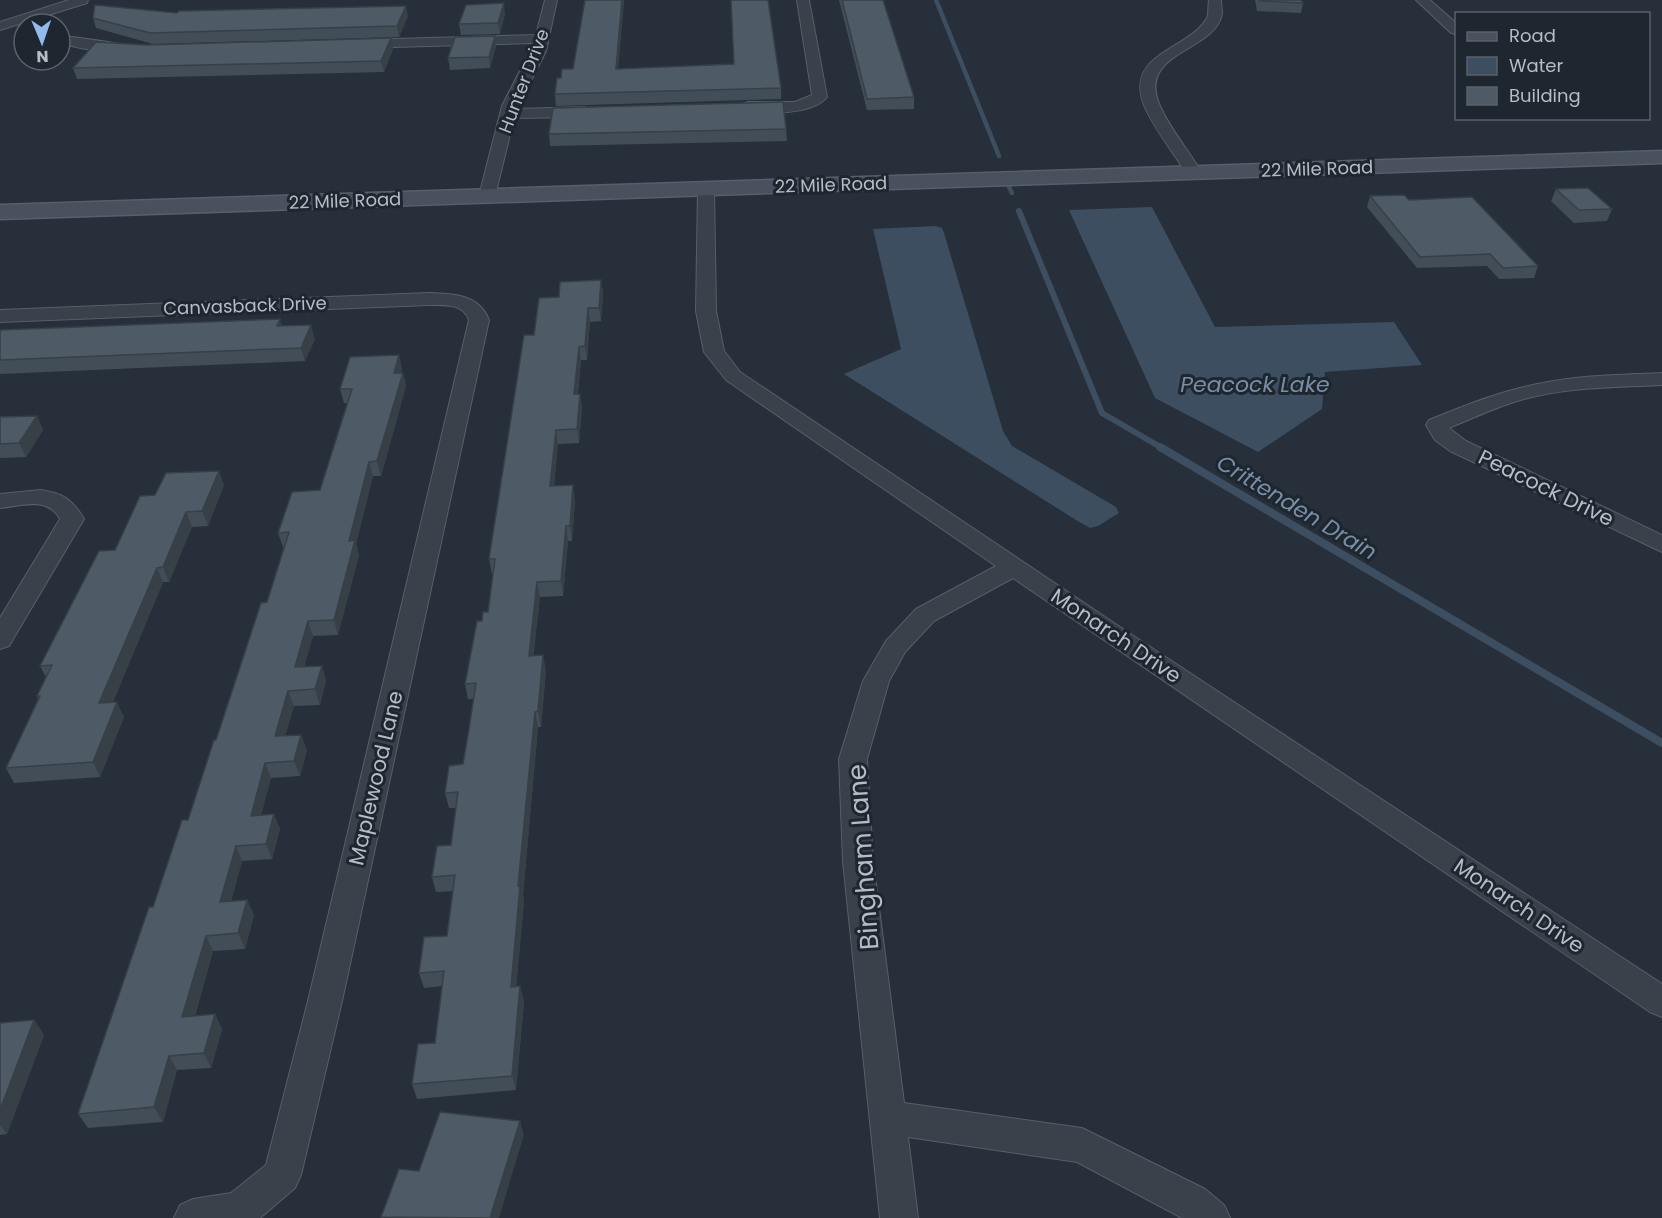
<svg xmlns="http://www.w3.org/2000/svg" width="1662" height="1218" font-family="Poppins,sans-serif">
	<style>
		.water { fill: #3d4e61 }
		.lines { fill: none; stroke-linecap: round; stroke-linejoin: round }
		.stream-far2 { stroke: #3d4e61; stroke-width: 4.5 }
		.stream-far1 { stroke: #3d4e61; stroke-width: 6 }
		.stream { stroke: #3d4e61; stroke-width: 8 }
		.street-casing { stroke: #575f68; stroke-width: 2 }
		.secondary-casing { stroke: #575f68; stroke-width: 3 }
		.street { fill: #39414a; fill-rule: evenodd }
		.secondary { fill: #48515d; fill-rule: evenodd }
		.wall { fill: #434d57 }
		.shaded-wall { fill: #373f47 }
		.building { fill: #4e5a65; stroke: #373f47; stroke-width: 1.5 }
		.labels { text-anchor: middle; stroke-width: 6; stroke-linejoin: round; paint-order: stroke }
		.far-street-label { font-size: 18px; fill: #b5bcc6; stroke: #1e262f }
		.street-label { font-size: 21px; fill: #b5bcc6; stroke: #1e262f }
		.water-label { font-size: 22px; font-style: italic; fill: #798ea6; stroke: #1e262f }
		.near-street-label { font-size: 26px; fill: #b5bcc6; stroke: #1e262f }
	</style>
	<rect width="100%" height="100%" fill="#262f3a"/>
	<g class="water">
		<path d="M1152 207 1215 327 1394 322 1422 365 1325 372 1322 409 1258 452 1155 398 1069 210Z"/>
		<path d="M936 226 942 228 944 233 1003 431 1012 446 1116 507 1119 513 1098 526 1090 528 1076 520 844 374 901 349 873 229Z"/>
	</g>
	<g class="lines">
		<g class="stream-far2">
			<path d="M936 0 999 156"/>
			<path d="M1009 187 1012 193"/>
		</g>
		<path class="stream-far1" d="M1019 211 1102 413 1162 448"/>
		<path class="stream" d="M1160 447 1662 743"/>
		<g class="street-casing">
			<g id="street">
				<path d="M69 0H88L87 3 0 30V22Z"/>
				<path d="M545 0H557L546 51 517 109 585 107 593 112 585 117 514 118 495 196 493 200H481L479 196 502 106 534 43 359 48 352 44 359 40 536 35Z"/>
				<path d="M797 0H809L827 97C813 115 763 115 743 110L740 107 743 104 748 102H795L812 95Z"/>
				<path d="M1209 0H1221C1221 4 1222 10 1222 14 1214 53 1136 51 1160 106 1170 129 1189 151 1202 173L1194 178 1186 173C1174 153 1152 126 1144 105 1124 53 1189 50 1207 18 1209 13 1208 6 1209 0Z"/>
				<path d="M1416 0H1430L1456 23V34L1451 33Z"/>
				<path d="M60 35C73 38 129 43 135 49 125 59 75 47 60 43Z"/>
				<path d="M706 184 714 189 716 311 724 351 740 372 1123 629 1662 984V1017L1650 1012 1013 578 934 621 905 652 889 681 867 759 873 861 904 1103 1082 1128 1205 1189 1224 1205 1230 1218H1182L1077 1162 908 1137 918 1218H880L843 861 839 759 863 681 886 641 916 609 996 566 726 380 704 352 696 311 698 189Z"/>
				<path d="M429 293C453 294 479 294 489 320L342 1001 301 1175 295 1188 260 1218H174L180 1205 193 1199 231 1193 266 1165 308 1001 469 320C463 303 444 305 429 305L0 322V310Z"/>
				<path d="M1662 373V385C1619 387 1575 387 1532 397 1504 404 1477 416 1449 428L1466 441 1662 535V552L1450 451 1435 440 1426 425 1429 420C1466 405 1503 390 1543 383 1582 375 1622 375 1662 373Z"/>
				<path d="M41 490C63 493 73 500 84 519L9 646 0 649V618L60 519C47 496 22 506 0 508V494Z"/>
			</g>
		</g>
		<g class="secondary-casing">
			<path id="secondary" d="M1662 151V163L0 219V205Z"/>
		</g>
		<use href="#street" class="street"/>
		<use href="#secondary" class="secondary"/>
	</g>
	<g class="wall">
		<path d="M585 0H624L618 69 781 88V99L556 106 555 94 561 78 573 69Z"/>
		<path d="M839 0H883L914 97V109L867 110Z"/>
		<path d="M1255 0H1301L1303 3 1301 13 1257 11Z"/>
		<path d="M177 13 408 16 399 37 153 44 96 28 93 18Z"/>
		<path d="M505 14 500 34 461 35 459 24Z"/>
		<path d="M495 36 496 46 490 68 450 70 448 58Z"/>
		<path d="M391 38 393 49 384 72 77 79 73 68 147 45Z"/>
		<path d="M786 129 787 141 550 146 549 134Z"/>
		<path d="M1556 189 1612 209 1607 221 1574 223 1551 201Z"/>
		<path d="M1370 196 1409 200 1538 266 1534 278 1499 279 1487 266 1417 268 1367 207Z"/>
		<path d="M601 280 603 293 601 321 590 322 587 360H581L578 394H580L582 408 579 443 558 444 554 486 575 499 572 541H568L563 596 540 597 533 656 546 670 541 727H538L523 895 524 901 516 987 524 1001 516 1090 417 1099 412 1084 435 1043 442 986 424 988 419 973 447 936 453 891 436 892 432 877 451 845 456 808H449L445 793 463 764 474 699H468L465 684 482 621 488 612 493 574H492L489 559 534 335 559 297Z"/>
		<path d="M282 326 315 339 305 361 0 374V330Z"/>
		<path d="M402 368 401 373H403L406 386 381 476H373L356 544 359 555 338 635 313 636 304 667 322 666 326 681 320 705 294 706 285 736 301 735 307 750 300 776 271 778 261 815 274 814 280 829 272 859 242 861 231 901 247 900 254 915 245 949 213 951 195 1016 215 1014 222 1029 211 1068 177 1070 163 1122 88 1128 78 1114 153 907 188 820 267 602 284 547H283L278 533 320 490 347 403H344L340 389Z"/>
		<path d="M37 416 43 430 26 457 0 458V417Z"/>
		<path d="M224 485 208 526 192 527 169 582H163L113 702 124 717 100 777 14 783 6 768 38 699 37 696 46 677 40 666 115 550 155 495Z"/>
		<path d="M34 1020 44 1035 7 1134 0 1135V1023Z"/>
	</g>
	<g class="shaded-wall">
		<path d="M622 0H624L617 81 616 69Z"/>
		<path d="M504 3 505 14 500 34 498 23Z"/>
		<path d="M406 6 408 16 399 37 397 26Z"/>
		<path d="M495 36 496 46 490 68 489 57Z"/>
		<path d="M391 38 393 49 384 72 381 61Z"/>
		<path d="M601 280 603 293 601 321 599 308Z"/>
		<path d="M588 308 590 322 587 360 585 346Z"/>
		<path d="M280 319 284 332 277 326Z"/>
		<path d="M311 325 315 339 305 361 301 348Z"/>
		<path d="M579 347 581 360 576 408 574 394Z"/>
		<path d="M399 355 402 368 397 387 394 373Z"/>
		<path d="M403 373 406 386 381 476 377 461Z"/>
		<path d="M580 394 582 408 579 443 577 429Z"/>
		<path d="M37 416 43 430 26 457 19 443Z"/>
		<path d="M556 430 558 444 552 500 550 486Z"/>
		<path d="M369 462 373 476 356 544 359 555 338 635 334 620 349 541Z"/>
		<path d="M219 471 224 485 208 526 202 511Z"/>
		<path d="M573 485 575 499 572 541 570 526Z"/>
		<path d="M186 512 192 527 169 582 163 567Z"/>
		<path d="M566 526 568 541 563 596 561 581Z"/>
		<path d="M157 568 163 582 106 718 99 703Z"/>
		<path d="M537 582 540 597 532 671 529 656Z"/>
		<path d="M308 621 313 636 300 682 295 667Z"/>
		<path d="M543 655 546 670 541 727 538 711Z"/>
		<path d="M322 666 326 681 320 705 315 689Z"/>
		<path d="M288 691 294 706 281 752 275 736Z"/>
		<path d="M117 702 124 717 100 777 93 762Z"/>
		<path d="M535 712 538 727 523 895 524 901 515 1002 511 987 518 886Z"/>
		<path d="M301 735 307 750 300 776 294 761Z"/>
		<path d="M265 763 271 778 257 831 251 816Z"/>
		<path d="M274 814 280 829 272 859 266 844Z"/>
		<path d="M236 846 242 861 227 917 220 902Z"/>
		<path d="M247 900 254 915 245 949 238 933Z"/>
		<path d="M206 936 213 951 190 1032 182 1017Z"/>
		<path d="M520 986 524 1001 516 1090 512 1076Z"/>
		<path d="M215 1014 222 1029 211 1068 204 1053Z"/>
		<path d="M34 1020 44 1035 7 1134 0 1125V1110Z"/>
		<path d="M169 1056 177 1070 163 1122 154 1107Z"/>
		<path d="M520 1121 524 1135 499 1218H490Z"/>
	</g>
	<g class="building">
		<path d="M585 0H622L616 69 734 64 731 0H768L781 88 555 94 557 78H561L562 69H573Z"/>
		<path d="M842 0H883L914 97 867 99Z"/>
		<path d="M1259 0H1301L1303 3 1259 1Z"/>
		<path d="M504 3 498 23 459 24 466 5Z"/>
		<path d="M95 5 177 13 179 11 406 6 397 26 150 33 93 18Z"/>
		<path d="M495 36 489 57 448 58 455 37Z"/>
		<path d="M391 38 381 61 73 68 96 42 147 45Z"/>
		<path d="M783 102 786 129 549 134 553 108Z"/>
		<path d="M1588 188 1612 209 1579 210 1556 189Z"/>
		<path d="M1404 195 1409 200 1472 197 1538 266 1503 268 1490 254 1420 257 1370 196Z"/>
		<path d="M601 280 599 308H588L585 346 579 347 574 394H580L577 429 556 430 550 486 573 485 570 526H566L561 581 537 582 529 656 543 655 538 711 535 712 518 886H520L511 987 520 986 512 1076 412 1084 418 1044 435 1043 444 971 419 973 424 937 447 936 455 875 432 877 437 846 451 845 458 792 445 793 449 766 463 764 469 729 476 683 465 684 477 621H482L483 612H488L495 559H489L524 335H534L539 298 559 297 560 282Z"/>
		<path d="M280 319 277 326 311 325 301 348 0 360V330Z"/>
		<path d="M399 355 394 373H403L377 461 369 462 349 541 355 540 334 620 308 621 295 667 322 666 315 689 288 691 275 736 301 735 294 761 265 763 251 816 274 814 266 844 236 846 220 902 247 900 238 933 206 936 182 1017 215 1014 204 1053 169 1056 154 1107 78 1114 149 907H153L182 820H188L214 740H216L261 603 267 602 289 532 278 533 292 492 320 490 352 389H340L350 357Z"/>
		<path d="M37 416 19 443 0 444V417Z"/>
		<path d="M219 471 202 511 186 512 163 567 157 568 99 703 117 702 93 762 6 768 40 696H37L52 665 40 666 99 551 115 550 140 496 155 495 166 473Z"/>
		<path d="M34 1020 0 1110V1023Z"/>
		<path d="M440 1112 520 1121 490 1218 381 1217 399 1169 419 1171Z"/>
	</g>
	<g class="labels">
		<g class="far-street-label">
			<text transform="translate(524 81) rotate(-69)" y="6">Hunter Drive</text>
			<text transform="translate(1317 169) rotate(-2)" y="6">22 Mile Road</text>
			<text transform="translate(831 185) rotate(-2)" y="6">22 Mile Road</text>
			<text transform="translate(345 201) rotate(-2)" y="6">22 Mile Road</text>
			<text transform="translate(245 306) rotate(-2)" y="6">Canvasback Drive</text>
		</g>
		<g class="street-label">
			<text transform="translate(1546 488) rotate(26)" y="7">Peacock Drive</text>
			<text transform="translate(1116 636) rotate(34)" y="7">Monarch Drive</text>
			<text transform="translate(376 778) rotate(-77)" y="7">Maplewood Lane</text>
			<text transform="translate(1519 906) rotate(34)" y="7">Monarch Drive</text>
		</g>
		<g class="water-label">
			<text x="1255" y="392">Peacock Lake</text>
			<text transform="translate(1297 507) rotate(31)" y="8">Crittenden Drain</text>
		</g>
		<g class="near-street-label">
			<text transform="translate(863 857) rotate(-94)" y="9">Bingham Lane</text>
		</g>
	</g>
	<rect x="1455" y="12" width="195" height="108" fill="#1e262f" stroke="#5a626b" stroke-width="1.5"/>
	<rect x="1467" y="32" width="30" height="9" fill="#48515d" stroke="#5a626b" stroke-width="1.5"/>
	<text x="1509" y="42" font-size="18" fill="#b5bcc6">Road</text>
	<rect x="1467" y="57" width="30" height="18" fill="#3d4e61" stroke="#5a626b" stroke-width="1.5"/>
	<text x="1509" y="72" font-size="18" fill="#b5bcc6">Water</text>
	<rect x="1467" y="87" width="30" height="18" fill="#4e5a65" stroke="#5a626b" stroke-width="1.5"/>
	<text x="1509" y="102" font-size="18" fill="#b5bcc6">Building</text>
	<g transform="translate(42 42) rotate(178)"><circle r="28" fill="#1e262f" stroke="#5a626b" stroke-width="1.5"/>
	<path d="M0-4.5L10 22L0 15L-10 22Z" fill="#93baed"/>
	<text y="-9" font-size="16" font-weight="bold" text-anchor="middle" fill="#b5bcc6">N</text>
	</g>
</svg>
